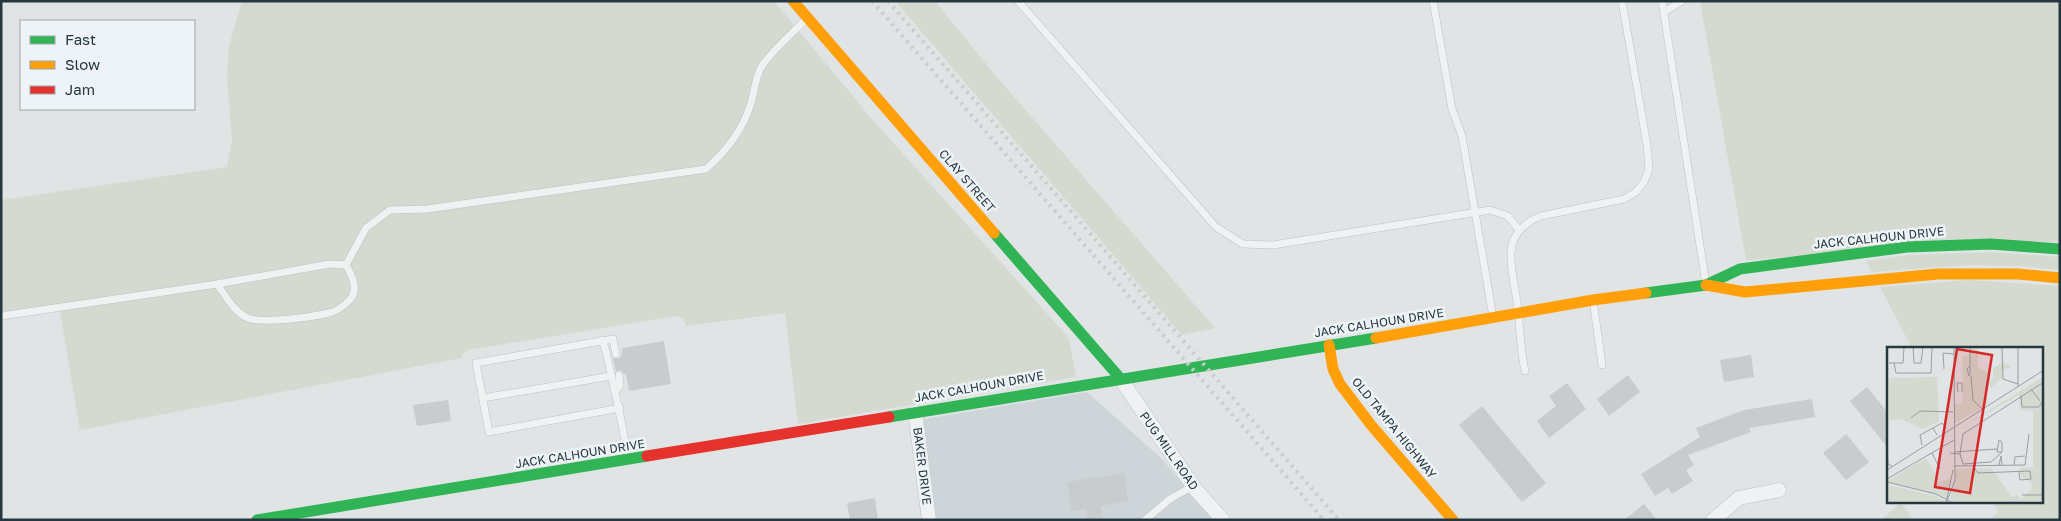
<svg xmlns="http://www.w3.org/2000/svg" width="2061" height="521" font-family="'Golos Text',sans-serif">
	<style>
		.built { fill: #cdd5d9 }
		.green { fill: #d4dad0 }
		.building { fill: #c8cccd }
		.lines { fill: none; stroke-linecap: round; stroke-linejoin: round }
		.lane-casing { stroke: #bec2c3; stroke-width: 8 }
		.street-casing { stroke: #bec2c3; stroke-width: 15 }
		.lane { stroke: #eff1f2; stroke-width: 7 }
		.street { stroke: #eff1f2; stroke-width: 14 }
		.fast { stroke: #30b455; stroke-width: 11 }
		.slow { stroke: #ff9f0a; stroke-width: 11 }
		.jam { stroke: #e5322d; stroke-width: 11 }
		.rail { stroke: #c8cccd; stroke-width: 4; stroke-dasharray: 2.5 5; stroke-linecap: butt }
		.labels { text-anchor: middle; stroke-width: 5; stroke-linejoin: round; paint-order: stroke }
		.street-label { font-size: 12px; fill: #26383f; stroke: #edf3f6 }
		.inset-road { fill: none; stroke: #969fa3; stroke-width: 1 }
		.view { fill: #d62828; fill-opacity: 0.15; stroke: #d62828; stroke-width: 2.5 }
		.inset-edge { fill: none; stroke: #26383f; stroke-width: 2.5 }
	</style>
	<rect width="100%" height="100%" fill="#e0e4e5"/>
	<path class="built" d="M1087 392 1161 458 1214 520H933L918 420Z"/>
	<g class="green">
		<path d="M242 1H774L871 118 1069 338 1076 377 798 424 785 313 686 326 683 318 677 316 468 350 463 354 462 358 80 430 60 310 1 318V200L227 167 232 139 227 76 229 46Z"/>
		<path d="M895 1H935L996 76 1215 328 1182 335Z"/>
		<path d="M1700 1H2060V241L1746 260Z"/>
		<path d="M1990 252 2060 257V270L2019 266 1970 265 1872 272 1866 261 1908 255Z"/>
		<path d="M1969 280 2060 286V520H1989L1998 512 1993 502H2042V348H1912L1880 287Z"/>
		<path d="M1901 503 1914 520H1881Z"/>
	</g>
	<g class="building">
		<path d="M664 341 671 384 629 391 626 374H624L621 370 616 371 613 358H620L622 353V348Z"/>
		<path d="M1751 355 1754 377 1724 382 1720 360Z"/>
		<path d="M1628 375 1640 392 1609 416 1597 399Z"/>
		<path d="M1567 383 1586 409 1549 438 1537 421 1556 406 1549 396Z"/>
		<path d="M1867 387 1888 413V448L1850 401Z"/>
		<path d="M1812 399 1815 417 1749 428 1751 432 1688 455 1694 465 1686 470 1693 481 1672 494 1668 488 1655 496 1641 474 1700 437 1696 428 1744 410Z"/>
		<path d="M448 400 451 421 417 426 413 405Z"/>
		<path d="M1482 406 1546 483 1522 502 1459 425Z"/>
		<path d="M1846 434 1869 462 1846 480 1823 453Z"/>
		<path d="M1124 473 1128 501 1100 506 1103 520H1087L1086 509 1072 511 1067 482Z"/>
		<path d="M875 498 878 520H850L847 503Z"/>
		<path d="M1644 504 1657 520H1624Z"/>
	</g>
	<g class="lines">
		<g class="lane-casing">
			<g id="lane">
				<path d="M1018 1 1216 227 1243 244 1273 245 1490 210 1508 216 1519 230"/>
				<path d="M1433 1 1452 109 1462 136 1493 317"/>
				<path d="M1662 1 1706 284"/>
				<path d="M1664 12 1682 1"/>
				<path d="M346 265 366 228 390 210 427 209 706 169C727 150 743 130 751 103 755 90 755 77 762 66 773 49 793 33 807 18"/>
				<path d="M1593 300 1602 365"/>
				<path d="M1 316 217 284 330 264 346 265C351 274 357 284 353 295 349 303 337 311 329 313 312 317 263 324 248 318 235 313 225 295 217 284"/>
				<path d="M602 340C608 353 608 365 612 378 618 406 624 431 628 460"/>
				<path d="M616 354 613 339 476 363 489 432 620 408"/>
				<path d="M1525 371C1520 348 1520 325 1517 302 1515 287 1510 268 1511 252 1512 234 1525 222 1541 216L1624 199 1636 192 1644 182 1649 169 1647 145 1622 1"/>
				<path d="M615 392 620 385 619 375"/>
				<path d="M483 398 611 376"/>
				<path d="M1145 520 1170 499 1193 486"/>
			</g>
		</g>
		<g class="street-casing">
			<g id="street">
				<path d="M1120 378 1195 489 1223 520"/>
				<path d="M915 412 929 520"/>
				<path d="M1713 520 1739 498 1779 490"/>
			</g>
		</g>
		<use href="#lane" class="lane"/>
		<use href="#street" class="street"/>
		<g class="fast">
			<path d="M994 233 1120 378"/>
			<path d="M1646 293 1706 285 1740 269 1907 247 1991 244 2060 249"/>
			<path d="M889 417 1376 338"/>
			<path d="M257 520 647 456"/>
		</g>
		<g class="slow">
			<path d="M793 1 994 233"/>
			<path d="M1706 285 1745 292 1938 274H2018L2060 278"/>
			<path d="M1376 338 1593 300 1646 293"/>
			<path d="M1329 345 1333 369 1340 384 1371 425 1453 520"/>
		</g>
		<path class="jam" d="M647 456 889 417"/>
		<g class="rail">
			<path d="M872 1 1324 520"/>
			<path d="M888 1 1339 520"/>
		</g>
	</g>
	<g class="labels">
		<g class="street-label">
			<text transform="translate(967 181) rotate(49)" y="4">CLAY STREET</text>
			<text transform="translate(1879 238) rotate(-6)" y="4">JACK CALHOUN DRIVE</text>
			<text transform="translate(1379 323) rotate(-9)" y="4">JACK CALHOUN DRIVE</text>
			<text transform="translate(979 387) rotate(-10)" y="4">JACK CALHOUN DRIVE</text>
			<text transform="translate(1394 428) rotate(51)" y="4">OLD TAMPA HIGHWAY</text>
			<text transform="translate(1169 451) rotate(55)" y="4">PUG MILL ROAD</text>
			<text transform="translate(580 454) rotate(-9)" y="4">JACK CALHOUN DRIVE</text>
			<text transform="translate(922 466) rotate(83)" y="4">BAKER DRIVE</text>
		</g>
	</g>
	<g transform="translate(1887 347)">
		<rect width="156" height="156" fill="#e0e4e5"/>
		<path d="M83 0H91V21L104 27 99 41 101 57 68 76V57H75L76 50 75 9 83 8ZM116 15 124 20 115 24V31L103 41V34L106 33V21ZM50 30 52 74 36 82 14 72 2 74V31ZM156 30V156H67L63 153 69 122 104 121 125 150 130 148 134 152 144 143 145 137 134 129 133 121 146 120V64L133 63 132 48 70 83ZM39 111 51 130 47 132 49 136 65 131 60 151 0 134ZM0 138 49 149 62 156H0Z" fill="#d4dad0"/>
		<path class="inset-road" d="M26 0 27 16H34L36 0M115 0 116 32 131 37M131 0V39M2 16H16L17 0M7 16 9 26H44L45 0M83 19 80 22 82 29 83 27V0M57 22 56 6 67 7M84 29 86 53 95 62M144 42 153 54M71 45 70 36H75V45M134 48 135 60H152L157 52M24 71 33 64 66 65M46 81 55 76 59 82M0 97 1 117 5 119M35 98 33 88 46 81 50 88M67 105 110 102M45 106 53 122M63 106 73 107 76 117 104 115 114 106 115 105V95L112 93 110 105H115M73 107 76 87 157 35M112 118 114 109 115 118M127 118 128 110 138 109M67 119 138 118 142 87M86 119 91 126 143 124 144 132 133 133 132 125M0 123 157 23M0 132 67 93M0 135 49 147 66 156M135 148H157M60 154 68 133 67 0M59 156 66 123"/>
		<path class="view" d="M70 2 105 8 83 146 48 140Z"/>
		<rect width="156" height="156" class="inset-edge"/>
	</g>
	<rect width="2061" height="521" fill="none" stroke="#26383f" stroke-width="5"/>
	<rect x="20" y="20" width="175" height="90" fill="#edf3f6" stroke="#9da8ad"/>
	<rect x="30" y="36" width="25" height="8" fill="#30b455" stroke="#9da8ad"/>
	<text x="65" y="45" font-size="15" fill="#26383f">Fast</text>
	<rect x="30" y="61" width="25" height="8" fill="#ff9f0a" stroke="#9da8ad"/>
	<text x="65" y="70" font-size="15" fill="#26383f">Slow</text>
	<rect x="30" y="86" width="25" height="8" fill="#e5322d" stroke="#9da8ad"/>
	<text x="65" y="95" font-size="15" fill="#26383f">Jam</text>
</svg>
